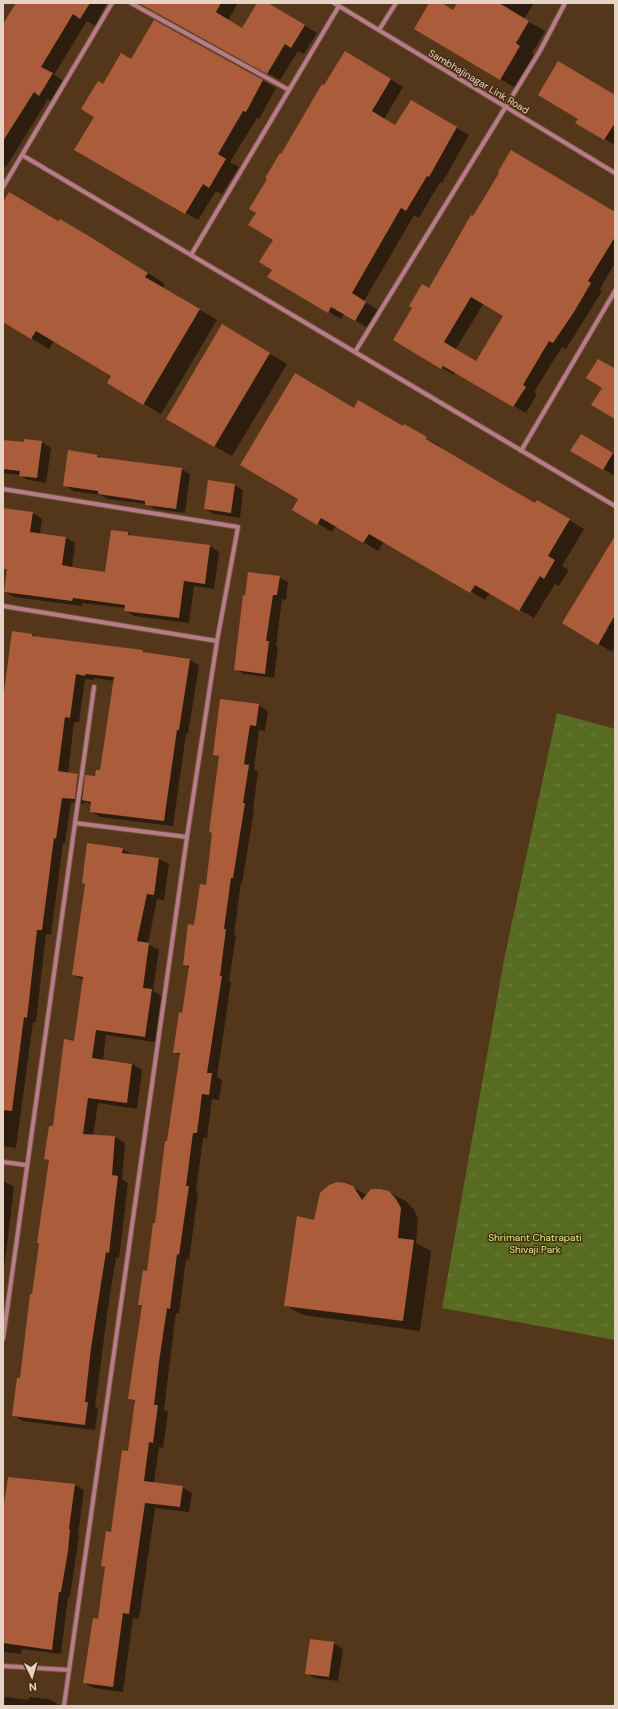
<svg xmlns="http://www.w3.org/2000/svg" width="618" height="1709" font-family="'DM Sans',sans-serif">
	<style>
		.park { fill: url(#park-tufts) }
		.shadow { fill: #0007; fill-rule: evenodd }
		.building { fill: #ab5c3a; fill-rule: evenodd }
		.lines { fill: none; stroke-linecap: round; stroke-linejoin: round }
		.street-casing { stroke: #6e5339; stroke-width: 6 }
		.street { stroke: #b87b8a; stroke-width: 4 }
		.labels { text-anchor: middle; stroke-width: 3; stroke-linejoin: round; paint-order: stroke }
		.street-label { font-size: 10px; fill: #e5d3c3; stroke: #492d10 }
		.park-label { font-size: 10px; fill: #cef081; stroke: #492d10 }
	</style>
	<defs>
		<pattern id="park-tufts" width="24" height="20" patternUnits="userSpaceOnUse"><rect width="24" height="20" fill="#576c21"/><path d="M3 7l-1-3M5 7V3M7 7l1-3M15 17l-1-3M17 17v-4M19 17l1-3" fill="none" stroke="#6f8040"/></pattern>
	</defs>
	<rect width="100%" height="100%" fill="#54371b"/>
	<path class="park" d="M557 713 615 729V1340L442 1308 504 960Z"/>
	<g class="shadow">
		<path d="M17 3H107L95 26 87 21 54 75 66 82 53 103 48 99 6 167 3 166V26Z"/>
		<path d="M150 3H238L228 20 243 29 258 3H266L317 33 304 54 298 51 280 80 161 14Z"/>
		<path d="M430 3H440L453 11 458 3H534L524 19 545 31 532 53 536 56 517 89 415 28Z"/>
		<path d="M155 21 276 88 259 119 257 118 230 162 239 167 222 194 216 191 198 220 75 149 95 117 103 85 131 60Z"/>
		<path d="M345 52 403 87 384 119 396 126 411 101 469 135 442 183 440 182 419 218 414 215 364 301 378 310 368 328 344 314 341 319 269 277 273 269 274 239 257 212 282 155Z"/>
		<path d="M615 96V145L577 123Z"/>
		<path d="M3 204 59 222 110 249 165 284 163 288 217 320 161 414 108 383 113 376 54 341 49 349 3 321Z"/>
		<path d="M615 213V263L600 289 602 291 566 349 562 347 534 392 537 394 526 413 455 372 454 375 394 340 429 289ZM484 303 505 315 476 362 455 350Z"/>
		<path d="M223 326 287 364 232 456 214 446Z"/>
		<path d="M354 409 403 427 404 425 441 447 440 448 536 504 537 501 584 529 562 566 569 570 559 586 555 584 534 618 490 592 485 600 384 541 378 551 336 526 332 532 293 509Z"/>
		<path d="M581 435 615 455V476L572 450Z"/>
		<path d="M25 440 42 442 51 448 46 483 29 480 19 475 3 473V441L24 443Z"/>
		<path d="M97 455 102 458 181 469 190 474 185 513 155 509 147 504 108 499 100 495 73 491 64 485Z"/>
		<path d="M234 485 243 490 240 518 214 514 205 509Z"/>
		<path d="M3 509 33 513 42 519 40 534 66 538 75 543 72 568 106 573 128 533 133 537 210 546 219 552 214 589 194 586 189 623 134 616 125 610V608L82 603V606L14 597 5 592 11 546 3 545Z"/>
		<path d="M615 552V646L612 652 564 623Z"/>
		<path d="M279 577 288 582 286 600 282 599 276 646 278 647 274 678 244 674 235 669 246 597Z"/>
		<path d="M13 632 32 635 37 637 143 651 147 654 190 660 199 665 188 734H186L173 826 100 817 91 811 92 805 84 801V804L71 802 65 843H63L51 935 46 934 36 1022H33L16 1148 3 1146V704ZM94 678 114 681 100 771 96 778 86 780 78 775 68 774 74 722H79L85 679 94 680Z"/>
		<path d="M258 705 268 711 265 731 259 730 254 769 258 772 253 809 254 810 242 883 241 882 234 935 236 936 229 981 231 982 217 1077 222 1080 219 1100 212 1099 207 1138H203L196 1191 198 1193 189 1260 186 1259 179 1314 176 1313 169 1368 164 1410 168 1412 163 1448 159 1447 154 1483 182 1487 192 1493 189 1512 155 1508 139 1619 133 1618 123 1692 94 1688 84 1683 99 1620 106 1568 102 1566 112 1533 129 1452 136 1402 129 1398 142 1306 139 1304 148 1272 156 1224 180 1055 174 1052 183 1014 189 968 184 964 206 886 213 834 210 832 220 757 214 754Z"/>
		<path d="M122 849 133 855 159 859 169 864 164 900 157 899 148 944 159 950 153 991 162 996 155 1042 106 1035 103 1060 132 1064 142 1070 137 1109 98 1103 93 1136 115 1137 125 1143 122 1179 128 1183 119 1258H116L109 1300 95 1407 98 1409 95 1430 23 1421 13 1415 21 1379 50 1161 46 1158 75 1042 83 980 74 975 85 884 83 883Z"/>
		<path d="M3 1181 14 1187 3 1278Z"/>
		<path d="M352 1187 367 1195 389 1192 407 1202 414 1210 418 1219 416 1243 431 1251 420 1331 303 1315 285 1305 315 1221Z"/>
		<path d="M9 1478 75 1485 84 1490 78 1535 79 1536 76 1557 70 1597H68L61 1654 22 1649 21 1654 3 1652V1518Z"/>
		<path d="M334 1643 343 1649 338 1681 315 1678 306 1673Z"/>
		<path d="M5 1697 29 1700V1697L49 1699 61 1706H3V1699H5Z"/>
	</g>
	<g class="building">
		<path d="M16 3H90L80 19 73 14 41 67 53 73 39 96 34 92 3 141V24Z"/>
		<path d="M139 3H221L216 12 242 28 257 3H268L305 25 291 48 285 44 267 74Z"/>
		<path d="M429 3H442L453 10 457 3H499L529 21 516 43 520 46 500 80 414 29Z"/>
		<path d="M154 20 263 80 246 112 243 111 218 154 226 159 209 188 203 184 185 214 74 150 94 117 81 109 98 81 103 84 121 53 131 59Z"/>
		<path d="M345 51 391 79 372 111 395 125 411 100 457 127 429 177 427 176 406 211 401 208 352 293 366 302 355 321 331 307 328 313 267 277 272 270 259 262 273 240 248 225 256 213 249 209 267 179 265 178 280 153 281 154 322 84 324 85Z"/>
		<path d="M558 61 615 95V123L604 140 575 123 578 119 538 95Z"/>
		<path d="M511 150 615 212V237L588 281 591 283 574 312 553 343 549 341 523 385 526 387 513 407 443 366 441 369 393 340 412 308 409 306 422 284 429 288 471 215 473 216 499 173 498 172ZM471 297 503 316 476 361 444 342Z"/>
		<path d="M9 192 58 221 60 219 92 238 148 273 145 277 200 309 143 405 107 383 111 376 36 331 31 339 3 322V202Z"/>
		<path d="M222 324 270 353 214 447 166 419Z"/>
		<path d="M598 359 614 368 615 366V419L591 405 602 388 586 378Z"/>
		<path d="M295 373 354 408 358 400 403 426 404 424 427 437 426 439 492 478 535 503 537 500 570 519 548 556 555 560 544 579 540 576 519 611 475 585 470 593 369 534 363 543 321 518 317 525 292 510 298 499 240 465Z"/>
		<path d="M581 434 613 453 603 470 570 451Z"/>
		<path d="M24 439 42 441 37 478 19 476 20 471 3 469V440L24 442Z"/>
		<path d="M68 450 98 455 97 457 182 468 176 509 145 505V501L98 494V491L63 486Z"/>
		<path d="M208 480 235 484 231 513 204 509Z"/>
		<path d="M3 508 33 512 30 532 66 537 62 565 77 568 105 572 111 530 128 532V535L210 545 205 584 184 581 179 618 124 611 125 605 73 598 72 601 4 592 7 569H3Z"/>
		<path d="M615 536V615L598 645 562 623Z"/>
		<path d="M248 572 280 576 277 595H273L266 641H269L265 674 234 670 243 595 245 596Z"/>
		<path d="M12 631 32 634V636L143 650V652L190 659 179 730H177L164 821 90 812 91 802 82 800 85 775 95 776 96 770H100L114 677 85 674V676L76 674 70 718 65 717 58 771 78 774 75 799 62 798 56 839 54 838 42 930H37L27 1018 24 1017 12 1111 3 1110V700Z"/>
		<path d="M220 699 259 704 256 726 250 725 244 764 249 765 243 803H245L233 878H231L224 929H226L220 976H222L207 1073H212L209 1095 202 1094 197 1133H193L186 1186H189L179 1255 177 1254 170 1309 167 1308 159 1362 154 1405H158L153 1443 149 1442 144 1481 183 1486 180 1507 145 1503 129 1614 123 1613 113 1687 83 1683 93 1618 98 1619 105 1567 101 1566 106 1531 111 1532 122 1450 128 1451 135 1400 128 1399 142 1305H138L143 1270 147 1271 153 1223H155L165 1141H167L180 1053H173L179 1012 182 1013 189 966 183 965 188 924 194 925 200 884 206 885 212 833 209 832 219 756 213 755Z"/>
		<path d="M87 843 123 848 122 853 159 858 154 895 147 894 137 941 149 943 143 988 152 989 145 1037 96 1030 92 1058 132 1064 127 1103 88 1098 83 1134 115 1136 112 1175 118 1176 109 1253 106 1252 91 1348 85 1402H88L85 1425 12 1416 17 1378H20L30 1294H32L39 1243H37L49 1160 44 1159 49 1126H53L64 1039 74 1041 83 977 72 975 85 884 82 883Z"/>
		<path d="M337 1182 345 1183 353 1186 362 1200 371 1189H380L389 1191 396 1199 401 1208 398 1238 414 1240 403 1321 284 1306 297 1216 314 1220 320 1193 329 1185Z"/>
		<path d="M8 1477 75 1484 69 1529H70L68 1551 61 1592H59L52 1650 3 1643V1511Z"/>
		<path d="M310 1639 334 1642 329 1677 305 1674Z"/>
	</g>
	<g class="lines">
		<g class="street-casing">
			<g id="street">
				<path d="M131 3 289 90"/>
				<path d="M334 3 615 173"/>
				<path d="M379 30 396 3"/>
				<path d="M22 155 615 506"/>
				<path d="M3 187 112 3"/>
				<path d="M191 255 339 6"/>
				<path d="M355 352 540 51 565 3"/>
				<path d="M521 451 615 291"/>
				<path d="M3 489 238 527 217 641 187 837 64 1706"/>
				<path d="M3 606 217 641"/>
				<path d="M75 823 187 837"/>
				<path d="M3 1162 26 1165"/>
				<path d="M3 1339 94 687"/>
				<path d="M3 1666 69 1670"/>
			</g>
		</g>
		<use href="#street" class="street"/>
	</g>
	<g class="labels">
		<g class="street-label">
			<text transform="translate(479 81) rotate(31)" y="4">Sambhajinagar Link Road</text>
		</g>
		<g class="park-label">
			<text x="535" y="1241">Shrimant Chatrapati<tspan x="535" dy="12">Shivaji Park</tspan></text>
		</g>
	</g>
	<rect width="618" height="1709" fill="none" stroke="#e5d3c3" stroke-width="8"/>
	<g transform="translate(32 1677) rotate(175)" stroke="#492d10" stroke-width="3" paint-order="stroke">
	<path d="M0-3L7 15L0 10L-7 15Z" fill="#e5d3c3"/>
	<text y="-6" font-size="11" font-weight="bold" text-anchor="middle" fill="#e5d3c3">N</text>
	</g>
</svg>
